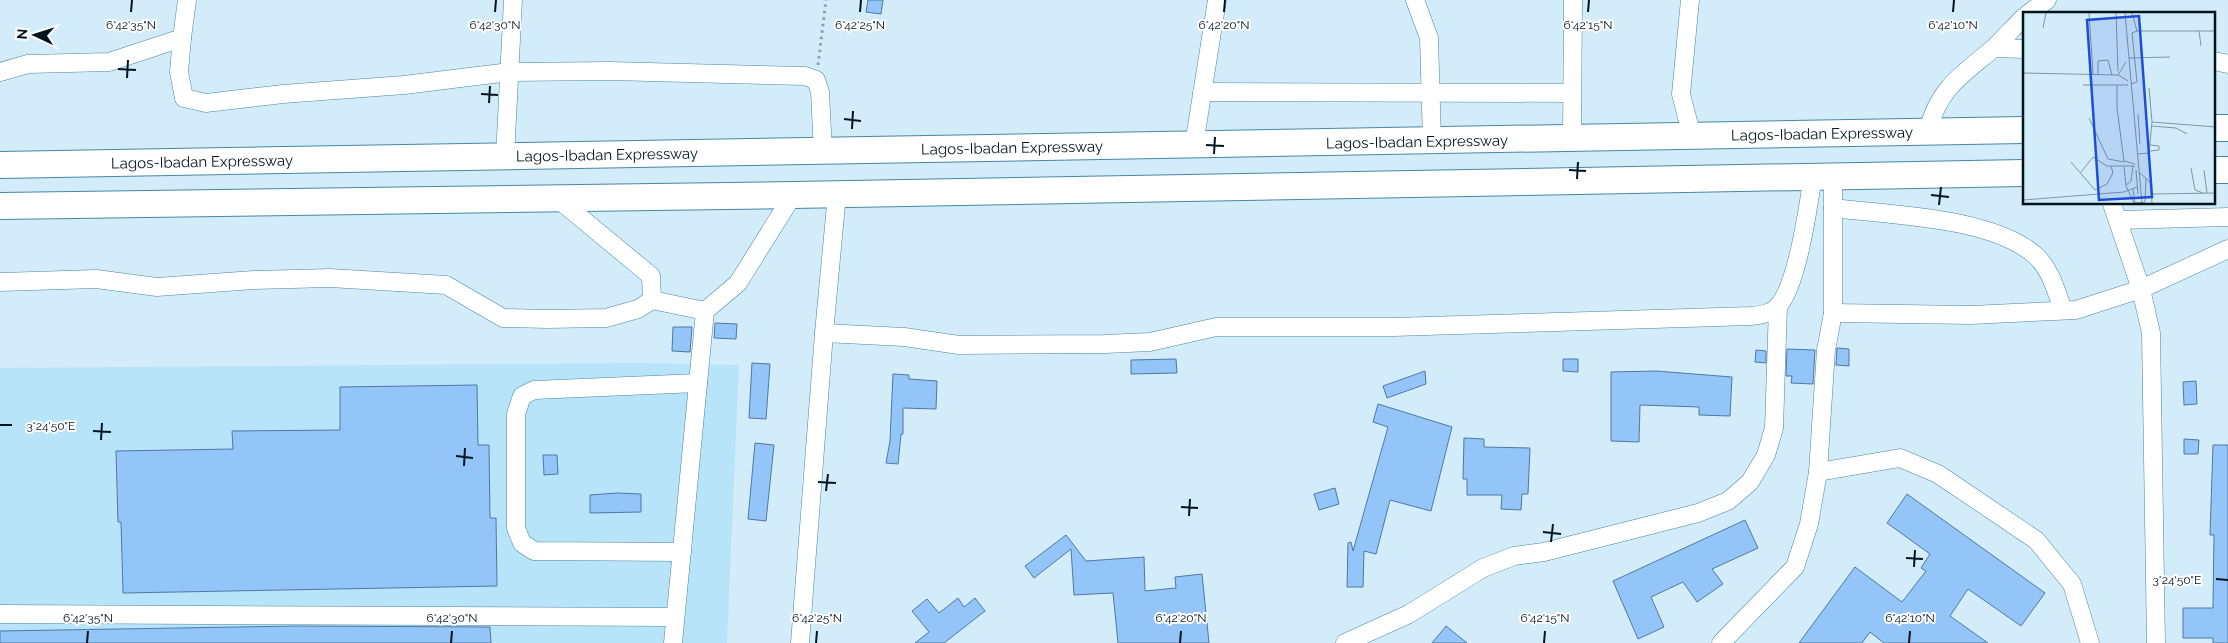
<svg xmlns="http://www.w3.org/2000/svg" width="2228" height="643" font-family="Raleway,sans-serif">
	<style>
		.built { fill: #b8e4f9 }
		.building { fill: #94c5f8; stroke: #4f78a2 }
		.lines { fill: none; stroke-linecap: round; stroke-linejoin: round }
		.minor-casing { stroke: #4687a4; stroke-width: 19 }
		.highway-casing { stroke: #4687a4; stroke-width: 28 }
		.path { stroke: #89a0ac; stroke-width: 3; stroke-dasharray: 2.5 4; stroke-linecap: butt }
		.minor { stroke: #fff; stroke-width: 18 }
		.highway { stroke: #fff; stroke-width: 26 }
		.ticks { fill: none; stroke: #00141f; stroke-width: 2 }
		.labels { text-anchor: middle; stroke-width: 4; stroke-linejoin: round; paint-order: stroke }
		.street-label { font-size: 15px; fill: #00141f; stroke: #fff }
		.inset-road { fill: none; stroke: #7f96a2; stroke-width: 1 }
		.view { fill: #1d4ed8; fill-opacity: 0.15; stroke: #1d4ed8; stroke-width: 2.5 }
		.inset-edge { fill: none; stroke: #00141f; stroke-width: 2.5 }
		.ticks-label { font-size: 12px; text-anchor: middle; fill: #00141f; stroke: #fff; stroke-width: 4; stroke-linejoin: round; paint-order: stroke }
	</style>
	<rect width="100%" height="100%" fill="#d3ecf9"/>
	<path class="built" d="M640 363 739 365 727 643H0V368Z"/>
	<g class="building">
		<path d="M868 0H883L881 14 866 12Z"/>
		<path d="M715 323 737 324 736 339 714 338Z"/>
		<path d="M673 327H692L690 352 672 351Z"/>
		<path d="M1837 348 1849 349V366L1836 365Z"/>
		<path d="M1787 349 1815 350 1813 384 1791 383 1792 376H1786Z"/>
		<path d="M1756 350 1766 351V363L1755 362Z"/>
		<path d="M1176 359 1177 373 1131 374V360Z"/>
		<path d="M1563 359H1578V372L1563 371Z"/>
		<path d="M752 363 770 364 766 419 749 418Z"/>
		<path d="M1425 371 1426 384 1387 398 1383 386Z"/>
		<path d="M1656 371 1732 377 1730 416 1699 415V407L1640 405 1639 442 1611 441V372Z"/>
		<path d="M893 374 909 375V379L937 381 936 409 903 408V434H901L898 464 886 463 890 441Z"/>
		<path d="M2196 381 2197 404 2184 405 2183 382Z"/>
		<path d="M477 385 478 445H489L490 518H496L497 586 123 593 121 522H118L116 451 233 449 232 431 340 430V387Z"/>
		<path d="M1378 404 1452 427 1431 511 1390 500 1376 554 1364 551 1363 587H1347L1348 543 1351 542 1353 551 1388 427 1373 422Z"/>
		<path d="M1464 438 1484 439V447L1530 448 1528 494H1522L1521 510 1501 509 1502 495H1467V479H1463Z"/>
		<path d="M2184 439 2199 440 2198 454H2184Z"/>
		<path d="M755 443 774 445 766 521 748 519Z"/>
		<path d="M2213 445H2228V643H2213V638H2183V608H2213L2214 535H2210Z"/>
		<path d="M543 455H557L558 474 544 475Z"/>
		<path d="M1335 488 1339 504 1319 510 1314 494Z"/>
		<path d="M617 493 641 494V512L590 513V495Z"/>
		<path d="M1907 494 2045 593 2021 626 1968 589 1950 616 1988 643H1884L1870 632 1862 643H1799L1855 567 1902 602 1926 571 1921 568 1930 554 1887 523Z"/>
		<path d="M1745 520 1758 548 1712 569 1723 584 1697 602 1683 582 1651 597 1664 627 1638 639 1613 581Z"/>
		<path d="M1066 535 1086 561 1144 557 1145 591 1176 588 1175 577 1202 574 1209 643H1118L1113 593 1074 595 1071 549 1034 578 1025 566Z"/>
		<path d="M958 598 964 607 975 598 985 611 944 643H915L929 632 912 611 927 599 939 613Z"/>
		<path d="M296 626 490 627 491 643H0V631Z"/>
		<path d="M1446 626 1467 643H1432Z"/>
	</g>
	<g class="lines">
		<g class="minor-casing">
			<g id="minor">
				<path d="M1415 0 1429 38 1432 142"/>
				<path d="M1690 0 1681 94 1692 137"/>
				<path d="M2028 14 2047 0"/>
				<path d="M182 38 179 72 184 98 206 103 283 94 404 85 510 72 610 71 805 76 816 80 820 92 823 152"/>
				<path d="M1994 48 2024 49"/>
				<path d="M2214 61 2228 64"/>
				<path d="M0 72 28 64 109 62 182 38 187 0"/>
				<path d="M1202 92 1572 93"/>
				<path d="M1928 132C1937 89 1963 74 1994 48 2004 38 2014 27 2024 17"/>
				<path d="M1572 139 1573 0"/>
				<path d="M1194 145 1217 0"/>
				<path d="M505 157 513 0"/>
				<path d="M837 194 824 333 904 337 959 345 1105 344 1150 342 1216 327H1393L1751 316C1761 315 1772 314 1779 305 1798 282 1808 207 1813 176"/>
				<path d="M558 199 651 276 652 300 705 311"/>
				<path d="M2112 204 2141 289 2151 333 2156 643"/>
				<path d="M1833 208C1890 215 1993 217 2036 256 2051 270 2056 291 2063 310"/>
				<path d="M2119 220 2228 217"/>
				<path d="M0 282 96 279 157 287 254 280 330 278 446 285 503 318 547 319 606 318 638 309 652 300"/>
				<path d="M1833 313 1971 315 2076 310 2141 289 2228 249"/>
				<path d="M1818 472 1900 458 1938 474 2036 540 2072 584 2090 643"/>
				<path d="M682 552 534 551 522 543 516 528V414L522 396 534 390 698 383"/>
				<path d="M0 614 675 617"/>
				<path d="M673 643 705 311 738 283 793 195"/>
				<path d="M800 643 824 333"/>
				<path d="M1345 643 1409 614 1483 568 1514 556 1544 552 1698 513 1728 501 1750 482 1766 455 1774 428 1778 306"/>
				<path d="M1721 643 1795 567 1809 524 1818 472 1826 350 1833 313V176"/>
			</g>
		</g>
		<g class="highway-casing">
			<g id="highway">
				<path d="M2214 128H2228"/>
				<path d="M0 165 2024 130"/>
				<path d="M2214 170H2228"/>
				<path d="M0 206 793 195 2024 173"/>
			</g>
		</g>
		<path class="path" d="M818 65 826 0"/>
		<use href="#minor" class="minor"/>
		<use href="#highway" class="highway"/>
	</g>
	<path class="ticks" d="M131 12 132 0M495 12 496 0M860 12 861 0M1224 12 1225 0M1588 12 1589 0M1953 12 1954 0M118 69 136 70M127 78 128 60M481 94 498 95M489 103 490 86M844 119 861 121M852 129 853 111M1206 145 1224 146M1214 154 1215 137M1569 170 1586 171M1577 179 1578 162M1931 195 1949 197M1939 205 1941 187M0 425H12M93 431 111 432M101 440 102 423M456 456 473 458M464 466 465 448M818 482 836 483M826 491 828 474M1181 507 1198 508M1189 516 1190 499M1543 532 1561 534M1551 542 1553 524M1906 558 1923 559M1914 567 1915 550M2216 579 2228 580M87 643 88 631M451 643 452 631M816 643 817 631M1180 643 1181 631M1544 643 1545 631M1909 643 1910 631"/>
	<g class="labels">
		<g class="street-label">
			<text transform="translate(1822 134) rotate(-1)" y="5">Lagos-Ibadan Expressway</text>
			<text transform="translate(1417 142) rotate(-1)" y="5">Lagos-Ibadan Expressway</text>
			<text transform="translate(1012 148) rotate(-1)" y="5">Lagos-Ibadan Expressway</text>
			<text transform="translate(607 155) rotate(-1)" y="5">Lagos-Ibadan Expressway</text>
			<text transform="translate(202 162) rotate(-1)" y="5">Lagos-Ibadan Expressway</text>
		</g>
	</g>
	<g transform="translate(2023 12)">
		<rect width="192" height="192" fill="#d3ecf9"/>
		<path class="inset-road" d="M66 1 70 62M93 1 95 59M102 1 119 192M109 1 114 19H193M20 16 23 1M176 19 178 34M106 46 147 45M0 61 95 63 105 69M75 62V49L85 48 89 63M95 63 103 50M108 72 114 70 109 21 114 19M60 73H94M105 73H94V96L101 149 112 152M126 76 129 110M115 102 117 132M66 106 85 147 101 150M128 114 153 116 164 122M127 139 136 138V134L127 133M115 142 126 141 129 110 193 115M48 150 72 178 84 172 90 161 88 154M101 155 103 174 111 191M168 156 172 178 180 181M113 158 115 182M181 158 184 181M58 160 70 145 84 154H112M117 161 128 171 129 192M103 173 108 169 110 154M110 177 112 191 122 190 123 166M129 182 193 181M0 188 101 180 114 175"/>
		<path class="view" d="M116 4 129 185 76 188 64 8Z"/>
		<rect width="192" height="192" class="inset-edge"/>
	</g>
	<g class="ticks-label">
		<text x="131" y="29">6°42'35"N</text>
		<text x="495" y="29">6°42'30"N</text>
		<text x="860" y="29">6°42'25"N</text>
		<text x="1224" y="29">6°42'20"N</text>
		<text x="1588" y="29">6°42'15"N</text>
		<text x="1953" y="29">6°42'10"N</text>
		<text x="51" y="430">3°24'50"E</text>
		<text x="2177" y="584">3°24'50"E</text>
		<text x="88" y="622">6°42'35"N</text>
		<text x="452" y="622">6°42'30"N</text>
		<text x="817" y="622">6°42'25"N</text>
		<text x="1181" y="622">6°42'20"N</text>
		<text x="1545" y="622">6°42'15"N</text>
		<text x="1910" y="622">6°42'10"N</text>
	</g>
	<g transform="translate(35 35) rotate(274)" stroke="#ffffff" stroke-width="4" paint-order="stroke">
	<path d="M0-4L9 19L0 12L-9 19Z" fill="#00141f"/>
	<text y="-8" font-size="14" font-weight="bold" text-anchor="middle" fill="#00141f">N</text>
	</g>
</svg>
